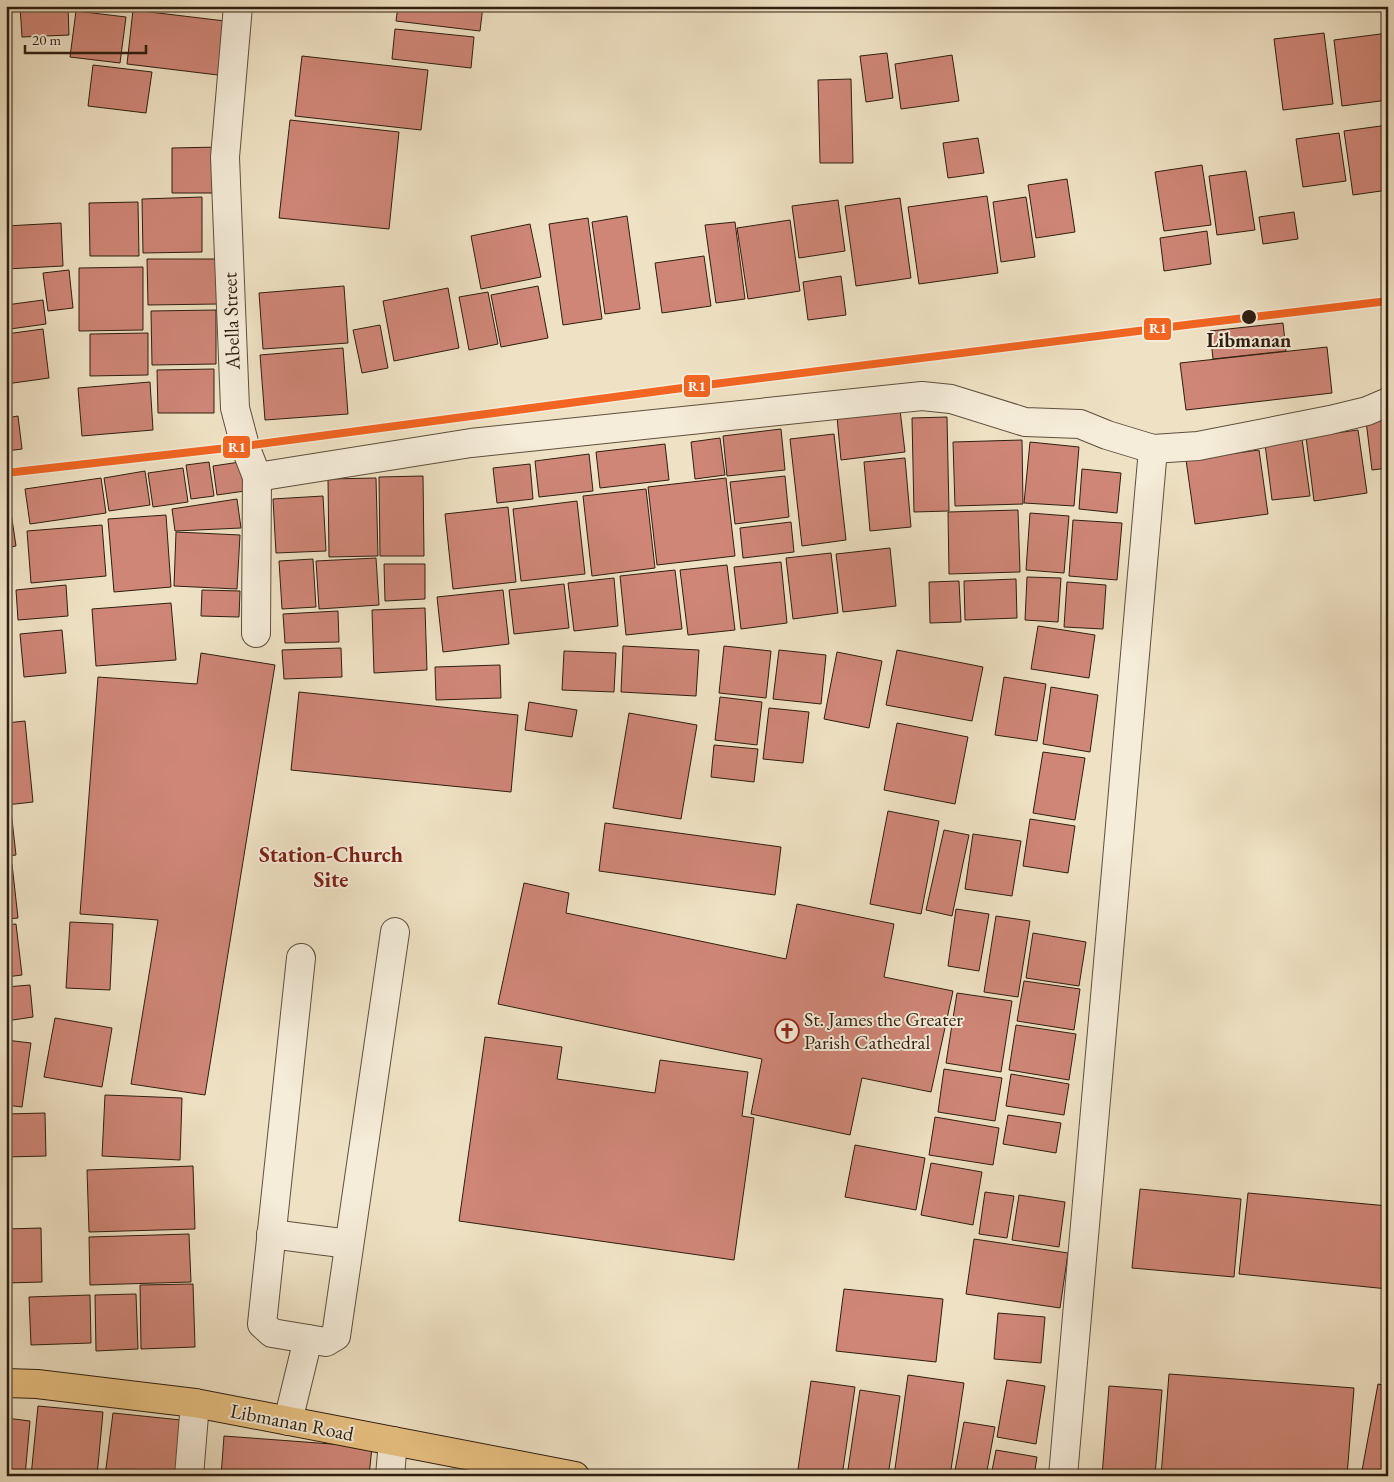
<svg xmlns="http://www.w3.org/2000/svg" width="1394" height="1482" font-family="'EB Garamond',serif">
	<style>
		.building { fill: #cf8677; stroke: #2e1e10 }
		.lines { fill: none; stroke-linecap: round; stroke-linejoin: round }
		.minor-casing { stroke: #5e4f3d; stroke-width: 30 }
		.major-casing { stroke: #2e1e10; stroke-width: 30 }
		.minor { stroke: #f5ecd9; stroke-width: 28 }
		.major { stroke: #e8c182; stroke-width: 28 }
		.rail-1-casing { stroke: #f5ecd9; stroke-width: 11 }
		.rail-1 { stroke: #f26522; stroke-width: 8 }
		.stop-dot { fill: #2e1e10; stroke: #f5ecd9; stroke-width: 2 }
		.labels { text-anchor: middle; stroke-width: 4; stroke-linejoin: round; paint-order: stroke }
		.street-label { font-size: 20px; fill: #2e1e10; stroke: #f5ecd9 }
		.stop-label { font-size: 20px; font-weight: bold; fill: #2e1e10; stroke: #f5ecd9 }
		.poi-label { font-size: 20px; fill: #2e1e10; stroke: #f5ecd9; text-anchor: start }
		.quarter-label { font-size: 22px; font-weight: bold; fill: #7a1f14; stroke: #f5ecd9 }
		.line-badge { stroke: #f5ecd9; stroke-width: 2 }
		.badge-label { font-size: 14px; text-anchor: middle; font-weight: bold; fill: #fff }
	</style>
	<rect width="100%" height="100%" fill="#efe2c4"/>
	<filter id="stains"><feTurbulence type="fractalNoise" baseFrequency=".004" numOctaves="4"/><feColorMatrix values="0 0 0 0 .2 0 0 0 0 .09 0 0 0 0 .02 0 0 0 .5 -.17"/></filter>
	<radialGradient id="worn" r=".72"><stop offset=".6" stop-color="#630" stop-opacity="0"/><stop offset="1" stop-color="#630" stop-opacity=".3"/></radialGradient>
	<g class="building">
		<path d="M6 6 9 43H6Z"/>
		<path d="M20 6H68L69 35 22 37Z"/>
		<path d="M398 6H483L480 31 396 21Z"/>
		<path d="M133 10 225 21 218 75 127 64Z"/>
		<path d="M76 11 126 17 120 63 70 57Z"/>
		<path d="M395 29 474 37 471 68 392 59Z"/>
		<path d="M1324 33 1333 104 1283 110 1274 39Z"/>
		<path d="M1388 33V100L1342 106 1334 40Z"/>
		<path d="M887 53 893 98 866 102 860 56Z"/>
		<path d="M952 55 959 101 901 109 895 64Z"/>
		<path d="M302 56 428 70 421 130 295 116Z"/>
		<path d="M93 65 152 72 146 113 88 106Z"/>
		<path d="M851 79 853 163H820L818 80Z"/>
		<path d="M290 120 399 132 389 229 279 218Z"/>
		<path d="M1388 125V190L1353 195 1344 131Z"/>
		<path d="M1339 133 1346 181 1303 187 1296 139Z"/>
		<path d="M978 138 984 173 948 178 943 143Z"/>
		<path d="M220 147 221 193H172V148Z"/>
		<path d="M1202 165 1211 225 1164 231 1155 172Z"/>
		<path d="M1246 171 1255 230 1217 235 1209 176Z"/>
		<path d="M1067 179 1075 232 1036 238 1028 185Z"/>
		<path d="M987 196 998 273 919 284 908 207Z"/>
		<path d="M202 197V252L143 253 142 199Z"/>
		<path d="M1026 197 1035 257 1001 262 993 202Z"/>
		<path d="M900 198 911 278 856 286 845 206Z"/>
		<path d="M838 200 845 251 799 258 792 206Z"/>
		<path d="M138 202 139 256H90L89 203Z"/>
		<path d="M1294 212 1298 239 1263 244 1259 217Z"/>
		<path d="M627 216 640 309 605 314 592 222Z"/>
		<path d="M588 218 602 319 563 325 549 224Z"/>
		<path d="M790 220 800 291 748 299 737 228Z"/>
		<path d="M735 222 745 299 716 303 705 225Z"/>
		<path d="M61 223 63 266 6 269V226Z"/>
		<path d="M530 224 541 277 481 289 471 236Z"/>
		<path d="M1207 231 1211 264 1164 271 1160 238Z"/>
		<path d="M704 256 711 306 662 313 655 263Z"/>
		<path d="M147 259H217L218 304 148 305Z"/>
		<path d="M143 267V330L79 331V268Z"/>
		<path d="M69 270 73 308 48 311 43 273Z"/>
		<path d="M841 276 846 315 808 320 803 282Z"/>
		<path d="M344 286 348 343 263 349 259 293Z"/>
		<path d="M538 286 548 338 501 347 491 295Z"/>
		<path d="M448 288 459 348 394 361 383 301Z"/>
		<path d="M488 292 498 344 469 350 459 297Z"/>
		<path d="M43 300 46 324 10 329 6 305Z"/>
		<path d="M216 310V364L152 365 151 311Z"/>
		<path d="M1283 323 1286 351 1213 359 1210 331Z"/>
		<path d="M380 325 388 368 362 373 353 330Z"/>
		<path d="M43 329 49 378 6 384V334Z"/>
		<path d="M148 333V375L90 376V334Z"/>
		<path d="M1327 347 1332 393 1186 410 1180 363Z"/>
		<path d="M343 348 348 414 265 420 260 355Z"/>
		<path d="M214 369V413H158L157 370Z"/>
		<path d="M150 382 153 430 82 436 78 388Z"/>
		<path d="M900 410 905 452 841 460 837 417Z"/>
		<path d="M18 416 22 449 6 451V418Z"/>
		<path d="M947 417 949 511 914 512 912 418Z"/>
		<path d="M1388 418V468L1372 470 1366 421Z"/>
		<path d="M781 429 785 470 727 476 723 436Z"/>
		<path d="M1358 430 1367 493 1314 501 1306 437Z"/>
		<path d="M834 434 846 540 802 546 790 439Z"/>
		<path d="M720 438 725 475 695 479 691 442Z"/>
		<path d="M1302 439 1310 496 1272 500 1265 444Z"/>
		<path d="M1022 440 1023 504 955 506 953 442Z"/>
		<path d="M1030 442 1079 447 1074 506 1024 503Z"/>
		<path d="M665 444 669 480 600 488 596 452Z"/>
		<path d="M1259 450 1268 514 1195 524 1186 460Z"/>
		<path d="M589 454 593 491 539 497 535 461Z"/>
		<path d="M905 458 911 527 870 531 864 462Z"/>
		<path d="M209 462 214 496 191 499 186 465Z"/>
		<path d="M240 462 245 491 217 495 213 466Z"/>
		<path d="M530 464 533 499 497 503 493 468Z"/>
		<path d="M183 468 188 502 153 507 148 473Z"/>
		<path d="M1082 469 1121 473 1117 513 1079 509Z"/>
		<path d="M145 471 150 505 109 511 104 478Z"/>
		<path d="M423 476 424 556H380L379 477Z"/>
		<path d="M785 476 789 517 735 524 730 482Z"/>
		<path d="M101 478 106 513 30 524 25 489Z"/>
		<path d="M376 478 378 556 329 557 328 479Z"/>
		<path d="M726 478 735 556 657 565 648 487Z"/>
		<path d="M646 489 655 568 592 576 583 496Z"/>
		<path d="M323 496 326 551 276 553 273 499Z"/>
		<path d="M9 499 16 546 6 548V500Z"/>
		<path d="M237 499 241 528 175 531 172 509Z"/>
		<path d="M577 501 585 574 521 581 513 509Z"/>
		<path d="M508 507 516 582 453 589 445 514Z"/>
		<path d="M1018 510 1020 572 949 574 948 512Z"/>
		<path d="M1030 513 1069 516 1064 573 1026 570Z"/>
		<path d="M166 515 171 587 114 592 108 519Z"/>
		<path d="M1073 520 1122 523 1117 580 1069 576Z"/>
		<path d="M791 522 794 552 743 558 740 528Z"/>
		<path d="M102 525 106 576 31 583 27 531Z"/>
		<path d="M176 532 240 535 237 589 174 586Z"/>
		<path d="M890 548 896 606 843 612 836 554Z"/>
		<path d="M831 553 838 613 793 619 786 558Z"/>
		<path d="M6 557 10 584H6Z"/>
		<path d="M376 558 379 605 319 609 316 561Z"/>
		<path d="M313 559 316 607 282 609 279 561Z"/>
		<path d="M781 562 787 623 741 629 734 567Z"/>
		<path d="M384 564H425V599L385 601Z"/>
		<path d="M727 565 735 630 688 635 680 570Z"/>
		<path d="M675 570 682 629 626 635 620 576Z"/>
		<path d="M1027 577 1061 578 1058 622 1025 620Z"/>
		<path d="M614 578 618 626 574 631 568 583Z"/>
		<path d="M1016 579 1017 618 965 620 964 581Z"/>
		<path d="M959 581 961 622 930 623 929 582Z"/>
		<path d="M1067 582 1106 585 1103 629 1064 627Z"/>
		<path d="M564 584 569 628 514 634 509 590Z"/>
		<path d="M66 585 68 616 18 620 16 590Z"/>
		<path d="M202 590 240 591 239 617 201 616Z"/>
		<path d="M503 590 509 644 443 652 437 597Z"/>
		<path d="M171 603 176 660 96 666 92 609Z"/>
		<path d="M425 608 427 670 374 673 372 610Z"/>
		<path d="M338 611 339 642 285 643 283 614Z"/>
		<path d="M1038 626 1095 635 1089 678 1031 669Z"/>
		<path d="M62 630 66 673 24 677 20 634Z"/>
		<path d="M623 646 699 650 696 696 621 692Z"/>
		<path d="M724 646 771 651 766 698 719 693Z"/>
		<path d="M341 648 342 677 284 679 282 650Z"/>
		<path d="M779 650 826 655 821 704 773 699Z"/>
		<path d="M897 650 983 667 972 721 886 705Z"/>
		<path d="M564 651 616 653 614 692 562 690Z"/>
		<path d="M837 652 882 661 869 728 824 719Z"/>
		<path d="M201 653 275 665 205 1095 131 1084 158 920 80 914 98 677 197 684Z"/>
		<path d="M500 665 501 698 436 700 435 667Z"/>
		<path d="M1004 677 1046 684 1037 741 995 735Z"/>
		<path d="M1051 687 1098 695 1090 752 1043 744Z"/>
		<path d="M299 692 518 715 511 792 291 770Z"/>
		<path d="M720 697 762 702 757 745 715 740Z"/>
		<path d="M529 702 577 710 572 737 525 730Z"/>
		<path d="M769 708 809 712 803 763 763 759Z"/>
		<path d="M629 713 697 725 681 819 613 808Z"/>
		<path d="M25 721 33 802 6 805V723Z"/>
		<path d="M897 723 968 737 955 804 884 790Z"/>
		<path d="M714 745 758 749 754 782 711 777Z"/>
		<path d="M1043 752 1085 758 1075 820 1033 813Z"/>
		<path d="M11 811 16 855 6 856V812Z"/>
		<path d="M888 811 939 821 921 914 870 904Z"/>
		<path d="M1030 819 1075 826 1068 873 1023 866Z"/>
		<path d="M605 823 781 847 775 895 599 871Z"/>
		<path d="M944 830 969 835 952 916 926 910Z"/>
		<path d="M973 834 1021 841 1012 896 965 889Z"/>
		<path d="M6 864H12L18 918 6 919Z"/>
		<path d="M524 883 569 893 566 913 786 959 797 904 894 924 884 977 953 991 931 1092 862 1078 850 1135 751 1114 762 1059 498 1004Z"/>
		<path d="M956 909 989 914 979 971 948 966Z"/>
		<path d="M996 916 1030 921 1018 997 984 992Z"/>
		<path d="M70 922 113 924 110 990 66 988Z"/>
		<path d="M16 924 22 975 6 977V925Z"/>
		<path d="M1033 933 1086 942 1079 986 1026 978Z"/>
		<path d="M1024 981 1080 989 1074 1030 1017 1021Z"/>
		<path d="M30 985 33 1017 6 1021V987Z"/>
		<path d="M957 993 1012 1001 1001 1072 946 1063Z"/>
		<path d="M55 1018 112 1028 102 1087 44 1077Z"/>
		<path d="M1016 1025 1076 1034 1069 1080 1009 1070Z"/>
		<path d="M485 1037 562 1047 557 1079 655 1093 660 1060 748 1072 742 1116 754 1118 734 1260 459 1221Z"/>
		<path d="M6 1040 31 1043 22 1107 6 1105Z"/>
		<path d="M944 1069 1002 1078 995 1121 938 1112Z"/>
		<path d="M1011 1074 1069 1084 1064 1115 1006 1106Z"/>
		<path d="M105 1095 182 1098 180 1160 102 1156Z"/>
		<path d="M45 1113 46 1156 6 1157V1114Z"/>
		<path d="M1008 1115 1061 1123 1056 1153 1003 1144Z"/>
		<path d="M935 1117 999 1128 993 1165 929 1155Z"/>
		<path d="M855 1145 925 1158 916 1210 845 1197Z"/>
		<path d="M931 1163 982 1172 973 1225 921 1215Z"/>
		<path d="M193 1166 195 1229 89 1232 87 1170Z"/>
		<path d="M1140 1189 1241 1199 1234 1277 1132 1268Z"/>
		<path d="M985 1192 1014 1196 1007 1238 979 1234Z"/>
		<path d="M1248 1193 1388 1206V1289L1239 1274Z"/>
		<path d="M1019 1195 1065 1202 1059 1247 1012 1240Z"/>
		<path d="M41 1228 42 1282 6 1283V1229Z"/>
		<path d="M189 1234 191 1282 90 1285 89 1237Z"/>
		<path d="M974 1239 1068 1253 1060 1308 966 1294Z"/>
		<path d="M193 1284 195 1347 141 1349 140 1285Z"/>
		<path d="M844 1289 943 1299 936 1362 836 1351Z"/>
		<path d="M136 1294 138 1349 96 1351 95 1295Z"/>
		<path d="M90 1295 91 1343 31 1345 29 1297Z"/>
		<path d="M998 1313 1045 1317 1041 1363 994 1359Z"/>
		<path d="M1169 1374 1354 1388 1347 1476H1161Z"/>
		<path d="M908 1375 964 1383 950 1476H894Z"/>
		<path d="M1007 1380 1045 1386 1036 1444 997 1437Z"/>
		<path d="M811 1381 855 1387 842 1476H797Z"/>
		<path d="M1378 1384 1388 1386V1476H1361Z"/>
		<path d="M1109 1386 1162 1390 1155 1476H1102Z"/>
		<path d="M860 1390 900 1396 888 1476H847Z"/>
		<path d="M38 1406 103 1412 97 1476H31Z"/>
		<path d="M113 1413 181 1420 175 1476H105Z"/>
		<path d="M6 1418 30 1421 25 1476H6Z"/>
		<path d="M964 1422 995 1427 986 1476H954Z"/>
		<path d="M224 1436 372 1447 369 1476H221Z"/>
		<path d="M996 1450 1037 1457 1034 1476H991Z"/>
	</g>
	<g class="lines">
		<g class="minor-casing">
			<g id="minor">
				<path d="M238 6 225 157 235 408 245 446 257 477 256 633"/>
				<path d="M257 477 471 443 922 396 951 399 1025 422 1080 424 1107 435 1153 449 1198 446 1330 420 1367 411 1388 402"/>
				<path d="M301 958 262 1324 272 1333 326 1342 336 1336 395 932"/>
				<path d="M271 1234 349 1244"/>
				<path d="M288 1421 308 1339"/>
				<path d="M189 1476 195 1403"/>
				<path d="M390 1476 393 1441"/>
				<path d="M1063 1476 1153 449"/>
			</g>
		</g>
		<g class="major-casing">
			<path id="major" d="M6 1383 37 1384 195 1403 575 1476"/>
		</g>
		<use href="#minor" class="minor"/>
		<use href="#major" class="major"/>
		<g class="rail-1-casing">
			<path id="rail-1" d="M6 473 245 446 690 387 1194 324 1388 301"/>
		</g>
		<use href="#rail-1" class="rail-1"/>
	</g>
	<defs>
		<g id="church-ring" transform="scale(1.25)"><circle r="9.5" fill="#f5ecd9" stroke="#8f2418" stroke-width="1.5"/><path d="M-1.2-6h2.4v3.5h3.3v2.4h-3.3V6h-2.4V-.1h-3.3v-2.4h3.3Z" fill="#8f2418"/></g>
	</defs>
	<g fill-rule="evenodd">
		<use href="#church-ring" x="787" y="1031"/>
	</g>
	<circle class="stop-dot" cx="1249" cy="317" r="8"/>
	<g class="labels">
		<g class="street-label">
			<text transform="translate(231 321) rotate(-92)" y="7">Abella Street</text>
			<text transform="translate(292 1422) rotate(11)" y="7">Libmanan Road</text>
		</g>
		<g class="stop-label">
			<text x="1249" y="347">Libmanan</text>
		</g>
		<g class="poi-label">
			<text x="804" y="1026">St. James the Greater<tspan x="804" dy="23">Parish Cathedral</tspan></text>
		</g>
		<g class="quarter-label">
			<text x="331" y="862">Station-Church<tspan x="331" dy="25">Site</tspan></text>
		</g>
	</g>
	<g class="line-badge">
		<rect x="1143" y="317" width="29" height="24" rx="5" fill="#f26522"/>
		<rect x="683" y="374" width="28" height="24" rx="5" fill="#f26522"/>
		<rect x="222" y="435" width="29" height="24" rx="5" fill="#f26522"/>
	</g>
	<g class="badge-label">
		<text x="1158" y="333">R1</text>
		<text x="697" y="391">R1</text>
		<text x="237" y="452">R1</text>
	</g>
	<rect width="1394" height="1482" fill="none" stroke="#efe2c4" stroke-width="25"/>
	<rect x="8" y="8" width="1379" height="1467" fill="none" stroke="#2e1e10" stroke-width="2.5"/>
	<rect x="12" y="12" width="1369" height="1457" fill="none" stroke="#2e1e10"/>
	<path d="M25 45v8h121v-8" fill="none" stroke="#2e1e10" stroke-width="2.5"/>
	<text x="32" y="45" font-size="15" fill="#2e1e10" stroke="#f5ecd9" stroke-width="4" paint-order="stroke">20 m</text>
	<rect width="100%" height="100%" filter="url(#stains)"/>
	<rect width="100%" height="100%" fill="url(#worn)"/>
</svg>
